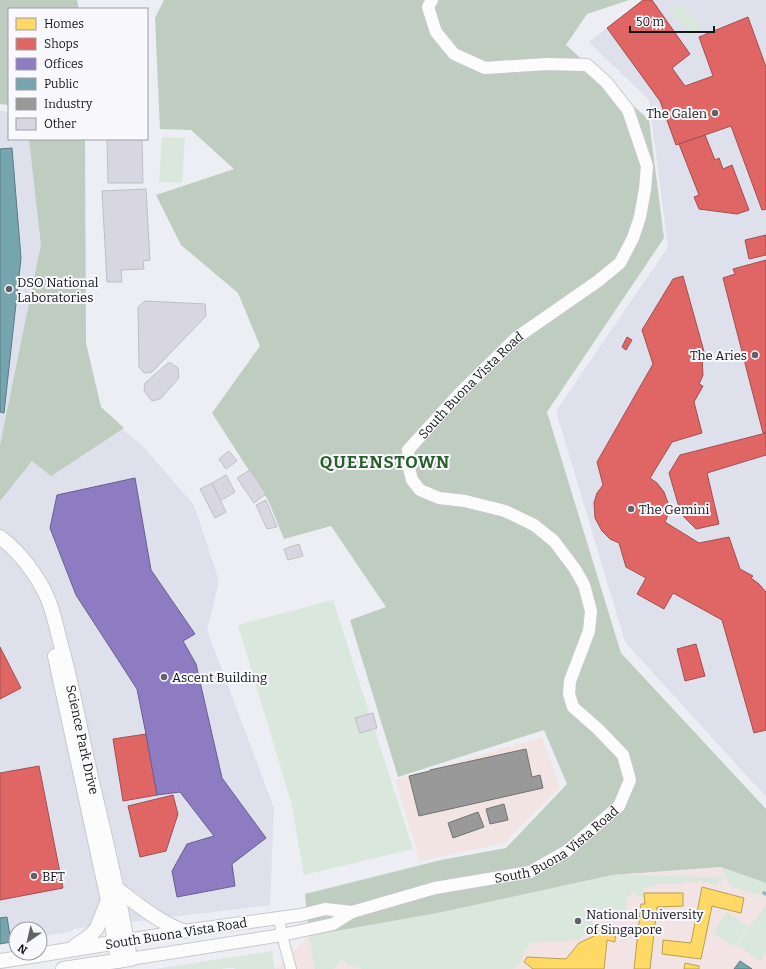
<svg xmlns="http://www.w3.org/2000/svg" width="766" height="969" font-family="Bitter,serif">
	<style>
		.built { fill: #dee0eb }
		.industrial { fill: #f1e4e2 }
		.education { fill: #f2e4e4 }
		.green { fill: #dae7dd }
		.forest { fill: #becdc0 }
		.homes { fill: #ffd966; stroke: #b99f4f }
		.shops { fill: #e06666; stroke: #a34e4f }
		.offices { fill: #8e7cc3; stroke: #6a5e90 }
		.public { fill: #76a5af; stroke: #597a82 }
		.industry { fill: #999; stroke: #727273 }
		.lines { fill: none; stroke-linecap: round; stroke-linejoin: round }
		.stream { stroke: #95b4b8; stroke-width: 3.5 }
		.building { fill: #d8d7e1; stroke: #bfbfc3 }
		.minor-casing { stroke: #c9c9cd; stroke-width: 12 }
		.tertiary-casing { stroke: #c9c9cd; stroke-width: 14 }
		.secondary-casing { stroke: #c9c9cd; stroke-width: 16 }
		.minor { stroke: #fcfcfd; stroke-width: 10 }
		.tertiary { stroke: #fcfcfd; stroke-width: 12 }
		.secondary { stroke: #fcfcfd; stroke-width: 14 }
		.poi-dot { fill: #616266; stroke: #f9f9fd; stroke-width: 1.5 }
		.labels { text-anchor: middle; stroke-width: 4; stroke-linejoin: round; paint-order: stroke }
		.poi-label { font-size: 13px; fill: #16171a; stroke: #f9f9fd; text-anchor: start }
		.street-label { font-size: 13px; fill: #16171a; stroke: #f9f9fd }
		.district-label { font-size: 17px; font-weight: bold; letter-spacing: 1px; fill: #285e2a; stroke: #f9f9fd }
	</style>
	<rect width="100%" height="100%" fill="#edeef3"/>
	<g class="built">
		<path d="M644 0H766V797L625 642 556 411 668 247 649 100 589 42Z"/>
		<path d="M0 111 9 112V139H82L84 370 98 411 141 444 194 505 219 581 207 630 274 808 270 905 74 929 72 931 40 937V929H16V941L0 943Z"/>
	</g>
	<path class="industrial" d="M542 737 560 787 504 843 420 861 395 780Z"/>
	<path class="education" d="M721 867 766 883V969H269L276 968 309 936 442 912 612 875Z"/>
	<g class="green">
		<path d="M680 2 702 28 692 37 669 11Z"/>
		<path d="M162 137 185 138 182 183 159 182Z"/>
		<path d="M333 600 413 849 304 875 291 802 238 625Z"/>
		<path d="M721 867 766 883V896L730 887 726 877 721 882 718 881 716 886 699 880 697 883 684 881V884H656V886L644 888 643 897 638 896 633 892 626 900C628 911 627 910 618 915L611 907 592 922 593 927 578 940 529 943 519 964 513 969H363L347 964 343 959 333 969H315L309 937 462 907 612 875 725 877Z"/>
		<path d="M766 904V953L760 961 737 945Z"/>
		<path d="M727 912 748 926 734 947 713 932Z"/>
		<path d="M272 951 275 969H235L233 967 221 969H155Z"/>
	</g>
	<g class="forest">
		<path d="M0 0H77L79 9H9V105L0 104Z"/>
		<path d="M164 0H629L587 14 566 45 649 120 664 238 547 412 621 653 766 809V883L721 867 612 875 442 912 309 936 305 894 441 860 506 848 567 784 544 730 398 777 350 620 386 607 331 526 284 539 268 500 212 413 260 346 238 293 181 245 156 195 234 169 191 130 160 129 155 18Z"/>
		<path d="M29 139H85L86 343 101 407 124 428 51 476 32 461 0 501V445L41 245Z"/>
	</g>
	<g class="homes">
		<path d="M702 887 744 898 741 913 712 906 701 959 662 954 663 940 691 943Z"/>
		<path d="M644 893H683V906L657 907 650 969H634L641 904H645Z"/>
		<path d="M600 925 616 927 615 942 607 940 604 969H533L524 962 527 957 566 959 579 943 594 936Z"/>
		<path d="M685 963 699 966V969H684Z"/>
	</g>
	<g class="shops">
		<path d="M643 0H652L690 54 672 68 685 86 713 76 699 37 748 17 766 67V209L762 210 731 126 676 145 660 101 607 28Z"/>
		<path d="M705 135 715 160 719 158 723 169 732 165 749 210 737 214 699 209 694 197 699 195 679 144Z"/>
		<path d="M766 235V255L749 259 745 240Z"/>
		<path d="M766 260V433H763L723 278 735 274 733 269Z"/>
		<path d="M683 276 705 355 702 356 703 375 699 384 703 386 694 402 702 433 672 442 650 478 657 483 664 492 668 503V515L665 522 699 543 729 537 740 569 753 576 751 578 759 584 766 592V730L754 733 722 620 673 593 664 609 637 594 646 578 626 567 619 543 610 539 602 531 595 518 594 503 597 493 603 485 597 462 653 364 642 330 673 279Z"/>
		<path d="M627 337 632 340 626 350 622 347Z"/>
		<path d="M766 433V455L707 473 719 524 696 529 681 514 669 473 680 455Z"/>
		<path d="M696 644 705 676 685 681 677 649Z"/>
		<path d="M0 647 21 688 0 699Z"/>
		<path d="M146 734 157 795 123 801 113 739Z"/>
		<path d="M39 766 63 888 0 900V773Z"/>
		<path d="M173 795 178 814 166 851 140 857 128 806Z"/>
	</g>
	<path class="offices" d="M135 478 151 570 195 634 183 641 196 664 222 778 266 838 232 864 235 886 177 897 172 871 187 844 214 836 180 792 157 795 146 734 137 689 76 595 50 528 57 495Z"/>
	<g class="public">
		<path d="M12 148 21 258 4 413 0 412V149Z"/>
		<path d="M7 917 11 942 0 944V918Z"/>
		<path d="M740 961 752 969H734Z"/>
	</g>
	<g class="industry">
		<path d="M526 749 532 777 540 775 543 788 419 816 409 776 430 771V770Z"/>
		<path d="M504 804 508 820 490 824 486 809Z"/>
		<path d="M478 812 484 827 453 838 448 823Z"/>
	</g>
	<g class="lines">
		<path class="stream" d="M764 893 766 894"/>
	</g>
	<g class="building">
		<path d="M107 139H142L143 183H108Z"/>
		<path d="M146 189 150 260 143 261 144 269 121 270 122 282H107L102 191Z"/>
		<path d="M145 301 205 304 206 316 152 372 144 373 139 367 138 307Z"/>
		<path d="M168 363H171L178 368 179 378 160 399 152 401 144 391 145 383Z"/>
		<path d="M229 451 237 461 226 469 219 459Z"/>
		<path d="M250 470 266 494 254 503 237 478Z"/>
		<path d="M226 475 235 492 220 501 212 483Z"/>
		<path d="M212 483 226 512 215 518 200 489Z"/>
		<path d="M266 500 277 527 267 529 256 505Z"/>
		<path d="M299 544 303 556 288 560 284 549Z"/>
		<path d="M373 713 377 728 360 733 355 718Z"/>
	</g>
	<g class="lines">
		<g class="minor-casing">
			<path id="minor" d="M279 917 282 935 291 969"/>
		</g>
		<g class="tertiary-casing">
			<g id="tertiary">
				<path d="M127 940 183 931 301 915 325 909 352 912"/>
				<path id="s1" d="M130 959 282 935 333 924 352 912 435 888 530 872 567 851 619 806 630 780 623 755 598 729 573 707 569 694 570 681 589 631 591 611 584 585 575 569 554 541 534 525 505 511 465 501 439 498 420 490 412 480 409 468 408 450 459 394 516 338 598 281 620 263 633 238 640 217 645 189 647 166 628 110 606 82 587 65 547 64 485 68 454 54 436 32 428 7 432 0"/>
			</g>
		</g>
		<g class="secondary-casing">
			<g id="secondary">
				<path id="s2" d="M0 537C20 552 38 576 48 599 54 614 57 630 61 645 71 681 78 718 86 755 101 823 119 890 130 959L63 969"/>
				<path d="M55 656 108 900 118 961"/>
				<path d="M117 889C139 905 157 921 183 931"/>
				<path d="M75 946 91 935 97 928 108 900"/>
				<path d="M0 961 124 941"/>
			</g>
		</g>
		<use href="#minor" class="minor"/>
		<use href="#tertiary" class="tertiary"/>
		<use href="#secondary" class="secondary"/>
	</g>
	<g class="poi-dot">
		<circle cx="715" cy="113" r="4"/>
		<circle cx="9" cy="289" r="4"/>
		<circle cx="755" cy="355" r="4"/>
		<circle cx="631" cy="509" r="4"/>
		<circle cx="164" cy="677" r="4"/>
		<circle cx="34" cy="876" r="4"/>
		<circle cx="578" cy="921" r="4"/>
	</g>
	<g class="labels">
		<g class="poi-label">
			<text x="707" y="118" text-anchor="end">The Galen</text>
			<text x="17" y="287">DSO National<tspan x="17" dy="15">Laboratories</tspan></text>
			<text x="747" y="360" text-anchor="end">The Aries</text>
			<text x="639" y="514">The Gemini</text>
			<text x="172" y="682">Ascent Building</text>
			<text x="42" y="881">BFT</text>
			<text x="586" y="919">National University<tspan x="586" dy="15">of Singapore</tspan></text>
		</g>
		<g class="street-label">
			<text dy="5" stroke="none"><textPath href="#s1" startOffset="1106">South Buona Vista Road</textPath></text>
			<text dy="5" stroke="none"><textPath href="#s2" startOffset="224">Science Park Drive</textPath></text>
			<text dy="5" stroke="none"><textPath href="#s1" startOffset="447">South Buona Vista Road</textPath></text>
			<text transform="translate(176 933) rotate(-9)" y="5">South Buona Vista Road</text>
		</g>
		<g class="district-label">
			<text x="385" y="468">QUEENSTOWN</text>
		</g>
	</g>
	<rect x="8" y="8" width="140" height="132" fill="#f9f9fd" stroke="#9e9fa2"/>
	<rect x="16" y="18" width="20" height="12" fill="#ffd966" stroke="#9e9fa2"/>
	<text x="44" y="28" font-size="12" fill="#16171a">Homes</text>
	<rect x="16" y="38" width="20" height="12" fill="#e06666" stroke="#9e9fa2"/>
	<text x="44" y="48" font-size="12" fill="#16171a">Shops</text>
	<rect x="16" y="58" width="20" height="12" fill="#8e7cc3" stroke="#9e9fa2"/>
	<text x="44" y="68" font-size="12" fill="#16171a">Offices</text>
	<rect x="16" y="78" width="20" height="12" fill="#76a5af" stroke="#9e9fa2"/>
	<text x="44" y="88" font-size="12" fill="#16171a">Public</text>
	<rect x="16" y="98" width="20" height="12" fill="#999999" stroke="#9e9fa2"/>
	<text x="44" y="108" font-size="12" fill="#16171a">Industry</text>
	<rect x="16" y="118" width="20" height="12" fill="#d8d7e1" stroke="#9e9fa2"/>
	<text x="44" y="128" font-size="12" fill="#16171a">Other</text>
	<g transform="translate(28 941) rotate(214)"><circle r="19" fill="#f9f9fd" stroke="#9e9fa2"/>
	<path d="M0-3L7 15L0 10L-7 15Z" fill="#616266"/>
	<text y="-6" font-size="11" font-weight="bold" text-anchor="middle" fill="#16171a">N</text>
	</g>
	<path d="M630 26v6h84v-6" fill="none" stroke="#16171a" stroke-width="2"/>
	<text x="636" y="26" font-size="12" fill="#16171a" stroke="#f9f9fd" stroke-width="3" paint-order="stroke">50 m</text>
</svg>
